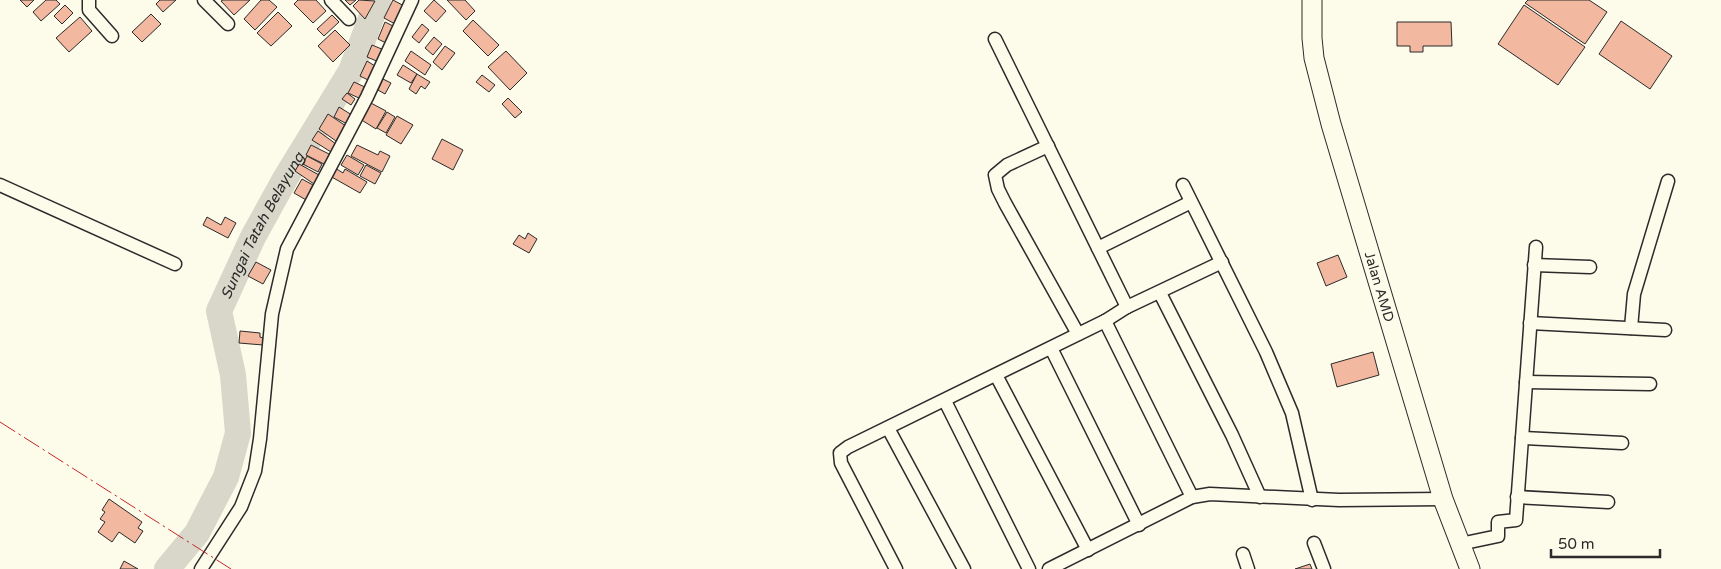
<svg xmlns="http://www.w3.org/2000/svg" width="1721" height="569" font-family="'Varela Round',sans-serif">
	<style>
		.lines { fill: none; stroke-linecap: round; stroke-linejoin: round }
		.river { stroke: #d8d7c9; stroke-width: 26 }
		.building { fill: #f2b8a0; stroke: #2b2b2b }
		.street-casing { stroke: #2b2b2b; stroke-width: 15 }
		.secondary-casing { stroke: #2b2b2b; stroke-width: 21 }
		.street { stroke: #fdfbea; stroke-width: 12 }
		.secondary { stroke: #fdfbea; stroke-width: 19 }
		.power { stroke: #c62828; stroke-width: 1; stroke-dasharray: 18 4 2.5 4; stroke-linecap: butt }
		.labels { text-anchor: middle; stroke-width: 4; stroke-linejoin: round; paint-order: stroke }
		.street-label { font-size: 14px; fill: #2b2b2b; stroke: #fdfbea }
		.water-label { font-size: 15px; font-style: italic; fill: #2b2b2b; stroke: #fdfbea }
	</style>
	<rect width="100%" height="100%" fill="#fdfbea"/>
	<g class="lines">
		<path class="river" id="s1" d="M167 569 197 533 226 477 238 433 233 375 219 311 253 237 285 179 351 71 378 0"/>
	</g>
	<g class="building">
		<path d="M20 0H34L27 7Z"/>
		<path d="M46 0H56L60 4 41 21 33 12Z"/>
		<path d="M160 0H176L163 12 156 4Z"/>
		<path d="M223 0H250L234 15 221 1Z"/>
		<path d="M261 0H269L277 7 255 30 244 19Z"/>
		<path d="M298 0H316L326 11 313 23 294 4Z"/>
		<path d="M345 0H356L350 5Z"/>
		<path d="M359 0 375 1 365 19 353 6Z"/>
		<path d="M393 0 406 7 397 25 384 18Z"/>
		<path d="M434 0 446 11 436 22 424 11Z"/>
		<path d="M447 0H465L475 11 466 20Z"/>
		<path d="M1528 0H1589L1607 12 1585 44 1525 3Z"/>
		<path d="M65 5 73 13 62 24 54 16Z"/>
		<path d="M1524 5 1585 47 1558 85 1498 44Z"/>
		<path d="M278 12 292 26 271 46 257 33Z"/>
		<path d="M151 14 161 24 142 42 132 32Z"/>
		<path d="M332 15 339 22 324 36 317 29Z"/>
		<path d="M80 17 92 31 69 52 56 38Z"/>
		<path d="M473 20 499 45 488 56 463 31Z"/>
		<path d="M1621 21 1672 56 1650 89 1599 54Z"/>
		<path d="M385 22 397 28 390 45 378 39Z"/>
		<path d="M1397 22H1451L1452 46H1423V52H1410V46H1397Z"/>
		<path d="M422 24 429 30 419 43 412 37Z"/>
		<path d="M335 30 350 45 333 62 318 46Z"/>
		<path d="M434 37 442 44 433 55 425 48Z"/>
		<path d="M372 45 384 50 379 62 367 57Z"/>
		<path d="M445 46 455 53 442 70 433 62Z"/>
		<path d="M411 51 431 65 425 75 405 61Z"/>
		<path d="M506 51 527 73 510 90 488 67Z"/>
		<path d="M367 61 375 66 368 80 360 76Z"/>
		<path d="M403 65 417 74 411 83 397 75Z"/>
		<path d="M417 74 430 82 425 89 421 86 416 94 409 89Z"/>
		<path d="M482 75 495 85 489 92 476 82Z"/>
		<path d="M383 79 391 83 385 94 378 90Z"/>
		<path d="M354 82 367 88 361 99 348 93Z"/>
		<path d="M347 93 355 99 351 105 342 99Z"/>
		<path d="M508 98 522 112 515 118 502 104Z"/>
		<path d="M369 102 386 111 376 129 360 119Z"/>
		<path d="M339 107 352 115 347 124 334 117Z"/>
		<path d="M387 112 395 117 386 133 377 128Z"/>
		<path d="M328 114 346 126 336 141 319 129Z"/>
		<path d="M397 116 413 125 401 144 386 135Z"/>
		<path d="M318 131 336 144 331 152 312 140Z"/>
		<path d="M442 139 463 150 453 170 432 159Z"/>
		<path d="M311 145 331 155 326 165 306 155Z"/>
		<path d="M357 145 378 155 380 151 390 156 382 172 351 156Z"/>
		<path d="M347 155 364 165 358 175 341 165Z"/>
		<path d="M307 156 322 164 318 172 303 164Z"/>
		<path d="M299 164 319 175 314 184 295 171Z"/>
		<path d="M366 165 381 173 375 184 360 176Z"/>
		<path d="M335 168 343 173 345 169 367 182 360 193 330 176Z"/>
		<path d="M302 179 313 185 310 190 313 192 308 201 294 193Z"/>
		<path d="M207 217 221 225 225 217 236 223 228 238 203 225Z"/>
		<path d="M528 233 537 239 529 253 513 244 519 235 525 239Z"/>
		<path d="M1338 255 1347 277 1326 286 1317 263Z"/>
		<path d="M256 262 271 270 263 284 248 276Z"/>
		<path d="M240 331 260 333V337L263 338V345L239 343Z"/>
		<path d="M1373 352 1379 375 1337 387 1331 364Z"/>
		<path d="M109 499 142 522 138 528 143 531 135 543 119 532 112 542 98 532 105 522 100 519 105 512 102 510Z"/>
		<path d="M124 561 138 569H120Z"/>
		<path d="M1310 564 1312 569H1295Z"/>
	</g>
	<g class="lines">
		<g class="street-casing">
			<g id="street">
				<path d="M89 0V10L112 36"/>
				<path d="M204 0 228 24"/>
				<path d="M331 0 349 19"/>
				<path d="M995 39 1127 307"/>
				<path d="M1048 146 1007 165 995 175 998 189 1005 203 1078 334"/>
				<path d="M0 185 175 264"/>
				<path d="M1183 185 1266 352 1292 413 1312 500"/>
				<path d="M1098 248 1191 202"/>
				<path d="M1534 265 1590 267"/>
				<path d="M1160 293 1232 435 1260 497"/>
				<path d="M1105 321 1192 497"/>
				<path d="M1530 323 1665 330"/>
				<path d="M1631 328 1634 294 1668 181"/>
				<path d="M1051 348 1139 525"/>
				<path d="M996 375 1088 550"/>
				<path d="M1526 382 1650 384"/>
				<path d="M945 401 1029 569"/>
				<path d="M888 428 964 569"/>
				<path d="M1522 438 1622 443"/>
				<path d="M1517 497 1608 502"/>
				<path d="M1314 543 1324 569"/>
				<path d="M1460 544 1498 536V522L1516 520 1536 247"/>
				<path d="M1243 554 1248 569"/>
				<path d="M201 569 241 507 255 471 260 439 272 314 287 249 367 97 412 0"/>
				<path d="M896 569 841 463 840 453 848 447 1105 321 1127 307 1222 262"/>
				<path d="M1049 569 1192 497 1210 494 1339 500 1443 499"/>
			</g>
		</g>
		<g class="secondary-casing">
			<g id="secondary">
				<path id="s2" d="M1312 0V38L1314 58 1331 124 1443 499 1470 569"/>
			</g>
		</g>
		<use href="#street" class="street"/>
		<use href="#secondary" class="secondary"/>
		<path class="power" d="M0 422 231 569"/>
	</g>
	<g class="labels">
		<g class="street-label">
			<text dy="5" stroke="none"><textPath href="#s2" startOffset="296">Jalan AMD</textPath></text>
		</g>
		<g class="water-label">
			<text dy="5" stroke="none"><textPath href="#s1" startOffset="375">Sungai Tatah Belayung</textPath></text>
		</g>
	</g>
	<path d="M1551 549v8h109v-8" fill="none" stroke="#2b2b2b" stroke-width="2.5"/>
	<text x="1558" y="549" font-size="15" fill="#2b2b2b" stroke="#fdfbea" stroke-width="4" paint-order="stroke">50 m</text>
</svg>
